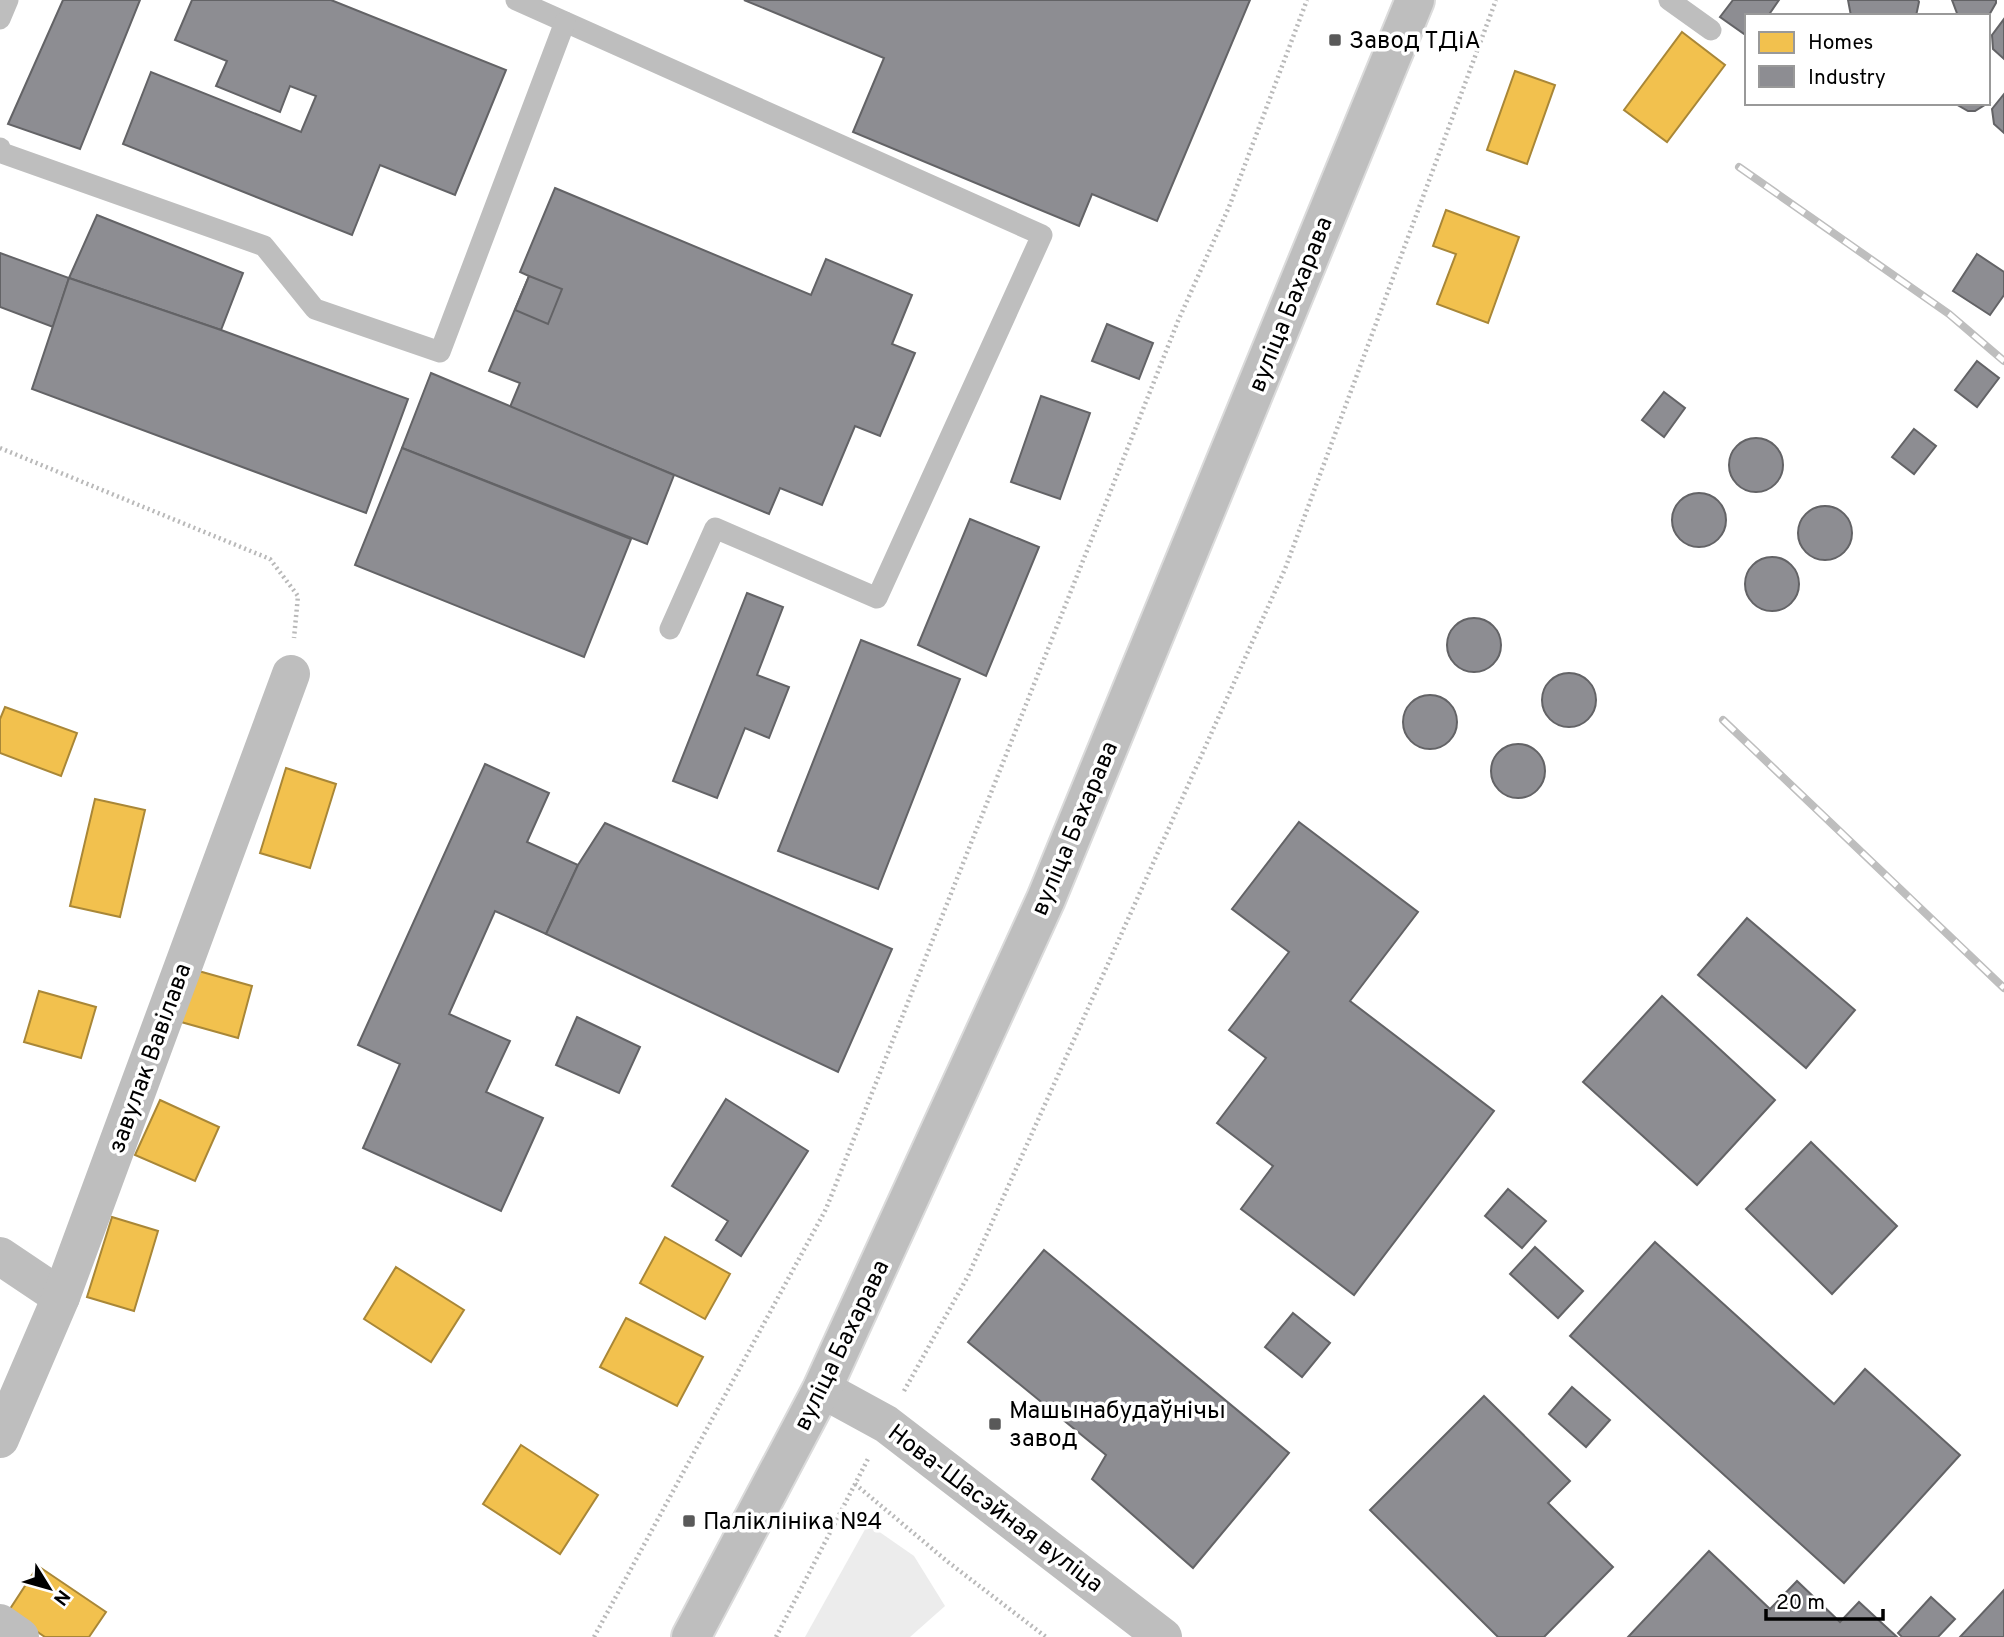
<svg xmlns="http://www.w3.org/2000/svg" width="2004" height="1637" font-family="Overpass,sans-serif">
	<style>
		.green { fill: #ececec }
		.homes { fill: #f2c14e; stroke: #a98737; stroke-width: 2 }
		.industry { fill: #8d8d92; stroke: #636366; stroke-width: 2 }
		.lines { fill: none; stroke-linecap: round; stroke-linejoin: round }
		.primary-casing { stroke: #dbdbdb; stroke-width: 42 }
		.path { stroke: #b9b9b9; stroke-width: 4.5; stroke-dasharray: 2 3.5; stroke-linecap: butt }
		.service { stroke: #bebebe; stroke-width: 21 }
		.minor { stroke: #bebebe; stroke-width: 38 }
		.primary { stroke: #bebebe; stroke-width: 38 }
		.rail-casing { stroke: #bebebe; stroke-width: 8 }
		.rail { stroke: #fff; stroke-width: 5; stroke-dasharray: 16; stroke-linecap: butt }
		.poi-dot { fill: #595959; stroke: #fff; stroke-width: 2.5 }
		.labels { text-anchor: middle; stroke-width: 7; stroke-linejoin: round; paint-order: stroke }
		.poi-label { font-size: 24px; fill: #000; stroke: #fff; text-anchor: start }
		.street-label { font-size: 24px; fill: #000; stroke: #fff }
	</style>
	<rect width="100%" height="100%" fill="#fff"/>
	<path class="green" d="M868 1524 914 1556 945 1606 910 1637H805Z"/>
	<g class="homes">
		<path d="M1682 32 1725 65 1667 142 1624 110Z"/>
		<path d="M1515 71 1555 85 1527 164 1487 150Z"/>
		<path d="M1446 210 1519 237 1488 323 1437 304 1456 254 1433 246Z"/>
		<path d="M5 707 77 733 61 776 0 753V719Z"/>
		<path d="M286 768 336 784 310 868 260 853Z"/>
		<path d="M95 799 145 810 120 917 70 906Z"/>
		<path d="M195 970 252 986 238 1038 181 1022Z"/>
		<path d="M39 991 96 1007 81 1058 24 1042Z"/>
		<path d="M160 1100 219 1127 195 1181 135 1155Z"/>
		<path d="M112 1217 158 1231 134 1311 87 1297Z"/>
		<path d="M665 1237 730 1274 705 1319 640 1283Z"/>
		<path d="M396 1267 464 1310 431 1362 364 1319Z"/>
		<path d="M626 1318 703 1357 677 1406 600 1367Z"/>
		<path d="M521 1445 598 1495 560 1554 483 1504Z"/>
		<path d="M38 1566 106 1612 89 1637H45L8 1612Z"/>
	</g>
	<g class="industry">
		<path d="M63 0H140L80 149 8 124Z"/>
		<path d="M192 0H331L506 70 455 195 380 165 352 235 123 144 151 72 301 132 316 96 290 86 280 112 216 86 227 61 175 40Z"/>
		<path d="M744 0H1250L1157 221 1092 194 1079 226 853 132 884 58Z"/>
		<path d="M1733 0H1779L1768 16H1747V36L1720 17Z"/>
		<path d="M1848 0H1918L1919 2 1916 16H1851Z"/>
		<path d="M1952 0H1996V3L1988 17 1958 16Z"/>
		<path d="M2004 19V59L1993 49 1992 35Z"/>
		<path d="M2004 94V133L1994 124 1992 109Z"/>
		<path d="M1954 103H1988L1975 111H1968Z"/>
		<path d="M555 188 811 295 826 259 912 295 892 344 915 353 880 436 855 426 822 505 780 488 769 514 510 407 520 383 489 371 529 276 520 272Z"/>
		<path d="M97 215 243 273 221 330 69 278Z"/>
		<path d="M0 253 69 278 53 327 0 307Z"/>
		<path d="M1977 254 2004 272V295L1990 315 1953 291Z"/>
		<path d="M529 276 562 289 548 324 515 310Z"/>
		<path d="M69 278 221 330 408 399 366 513 32 389Z"/>
		<path d="M1107 324 1153 343 1139 379 1092 361Z"/>
		<path d="M1977 361 1999 378 1977 407 1955 390Z"/>
		<path d="M431 373 674 475 647 544 402 448Z"/>
		<path d="M1664 392 1685 408 1664 437 1642 420Z"/>
		<path d="M1041 396 1090 413 1060 499 1011 482Z"/>
		<path d="M1914 429 1936 446 1914 474 1892 457Z"/>
		<circle cx="1756" cy="465" r="27"/>
		<path d="M402 448 631 539 584 657 355 565Z"/>
		<circle cx="1699" cy="520" r="27"/>
		<circle cx="1825" cy="533" r="27"/>
		<path d="M970 519 1039 547 986 676 918 645Z"/>
		<circle cx="1772" cy="584" r="27"/>
		<path d="M747 593 783 607 757 675 789 687 769 738 745 728 717 798 673 781Z"/>
		<circle cx="1474" cy="645" r="27"/>
		<path d="M861 640 960 679 878 889 778 851Z"/>
		<circle cx="1569" cy="700" r="27"/>
		<circle cx="1430" cy="722" r="27"/>
		<circle cx="1518" cy="771" r="27"/>
		<path d="M485 764 549 793 527 842 578 865 546 934 495 911 449 1014 510 1041 486 1092 543 1118 501 1211 363 1148 400 1064 358 1045Z"/>
		<path d="M1299 822 1418 912 1350 1001 1494 1111 1354 1295 1241 1209 1273 1166 1217 1123 1266 1058 1229 1030 1289 952 1232 909Z"/>
		<path d="M605 823 892 949 838 1072 546 934 578 865Z"/>
		<path d="M1747 918 1855 1010 1806 1068 1698 975Z"/>
		<path d="M1662 996 1775 1100 1697 1185 1583 1082Z"/>
		<path d="M577 1017 640 1047 619 1093 556 1065Z"/>
		<path d="M726 1099 808 1151 741 1256 716 1240 728 1221 672 1186Z"/>
		<path d="M1811 1142 1897 1226 1832 1294 1746 1209Z"/>
		<path d="M1508 1189 1546 1221 1522 1248 1485 1216Z"/>
		<path d="M1655 1242 1834 1404 1865 1369 1960 1455 1844 1583 1570 1336Z"/>
		<path d="M1535 1247 1583 1291 1558 1318 1510 1274Z"/>
		<path d="M1044 1250 1289 1453 1193 1568 1092 1479 1106 1455 968 1342Z"/>
		<path d="M1293 1313 1330 1343 1302 1377 1265 1347Z"/>
		<path d="M1572 1387 1610 1420 1586 1447 1549 1414Z"/>
		<path d="M1484 1396 1570 1481 1548 1503 1613 1567 1544 1637H1498L1370 1510Z"/>
		<path d="M1709 1551 1770 1609 1797 1581 1840 1622 1859 1602 1897 1637H1628Z"/>
		<path d="M2004 1590V1637H1960Z"/>
		<path d="M1931 1597 1955 1619 1938 1637H1902L1898 1633Z"/>
	</g>
	<g class="lines">
		<g class="primary-casing">
			<path id="primary" d="M691 1637 822 1389 1046 899 1415 0"/>
		</g>
		<g class="path">
			<path d="M0 448 270 559 298 596 294 638"/>
			<path d="M904 1391 968 1276 1285 569 1496 0"/>
			<path d="M855 1484 948 1562 1046 1637"/>
			<path d="M594 1637 826 1209 1178 321 1229 207 1307 0"/>
			<path d="M776 1637 869 1457"/>
		</g>
		<g class="service">
			<path d="M516 0 1042 235 877 598 715 528 670 629"/>
			<path d="M1669 0 1711 30"/>
			<path d="M0 19 8 0"/>
			<path d="M0 148 2 153 264 246 315 309 440 352 565 22"/>
		</g>
		<g class="minor">
			<path d="M0 1256 61 1297"/>
			<path d="M822 1389 886 1424 1163 1637"/>
			<path d="M0 1439 61 1297 291 674"/>
			<path d="M0 1623 20 1637"/>
		</g>
		<use href="#primary" class="primary"/>
		<g class="rail-casing">
			<g id="rail">
				<path d="M1739 167 1949 314 2004 361"/>
				<path d="M1723 720 2004 988"/>
			</g>
		</g>
		<use href="#rail" class="rail"/>
	</g>
	<g class="poi-dot">
		<rect x="1328" y="33" width="14" height="14" rx="3.5"/>
		<rect x="988" y="1417" width="14" height="14" rx="3.5"/>
		<rect x="682" y="1514" width="14" height="14" rx="3.5"/>
	</g>
	<g class="labels">
		<g class="poi-label">
			<text x="1349" y="48">Завод ТДіА</text>
			<text x="1009" y="1418">Машынабудаўнічы<tspan x="1009" dy="28">завод</tspan></text>
			<text x="703" y="1529">Паліклініка №4</text>
		</g>
		<g class="street-label">
			<text transform="translate(1290 304) rotate(-68)" y="8">вуліца Бахарава</text>
			<text transform="translate(1074 828) rotate(-67)" y="8">вуліца Бахарава</text>
			<text transform="translate(149 1058) rotate(-70)" y="8">завулак Вавілава</text>
			<text transform="translate(841 1345) rotate(-64)" y="8">вуліца Бахарава</text>
			<text transform="translate(996 1508) rotate(37)" y="8">Нова-Шасэйная вуліца</text>
		</g>
	</g>
	<rect x="1745" y="14" width="245" height="91" fill="#ffffff" stroke="#999999" stroke-width="2"/>
	<rect x="1759" y="32" width="35" height="21" fill="#f2c14e" stroke="#999999" stroke-width="2"/>
	<text x="1808" y="49" font-size="21" fill="#000000">Homes</text>
	<rect x="1759" y="66" width="35" height="21" fill="#8d8d92" stroke="#999999" stroke-width="2"/>
	<text x="1808" y="84" font-size="21" fill="#000000">Industry</text>
	<g transform="translate(49 1588) rotate(127)" stroke="#ffffff" stroke-width="5" paint-order="stroke">
	<path d="M0-5L12 26L0 18L-12 26Z" fill="#000000"/>
	<text y="-10" font-size="19" font-weight="bold" text-anchor="middle" fill="#000000">N</text>
	</g>
	<path d="M1766 1609v10h117v-10" fill="none" stroke="#000000" stroke-width="3.5"/>
	<text x="1776" y="1609" font-size="21" fill="#000000" stroke="#ffffff" stroke-width="5" paint-order="stroke">20 m</text>
</svg>
